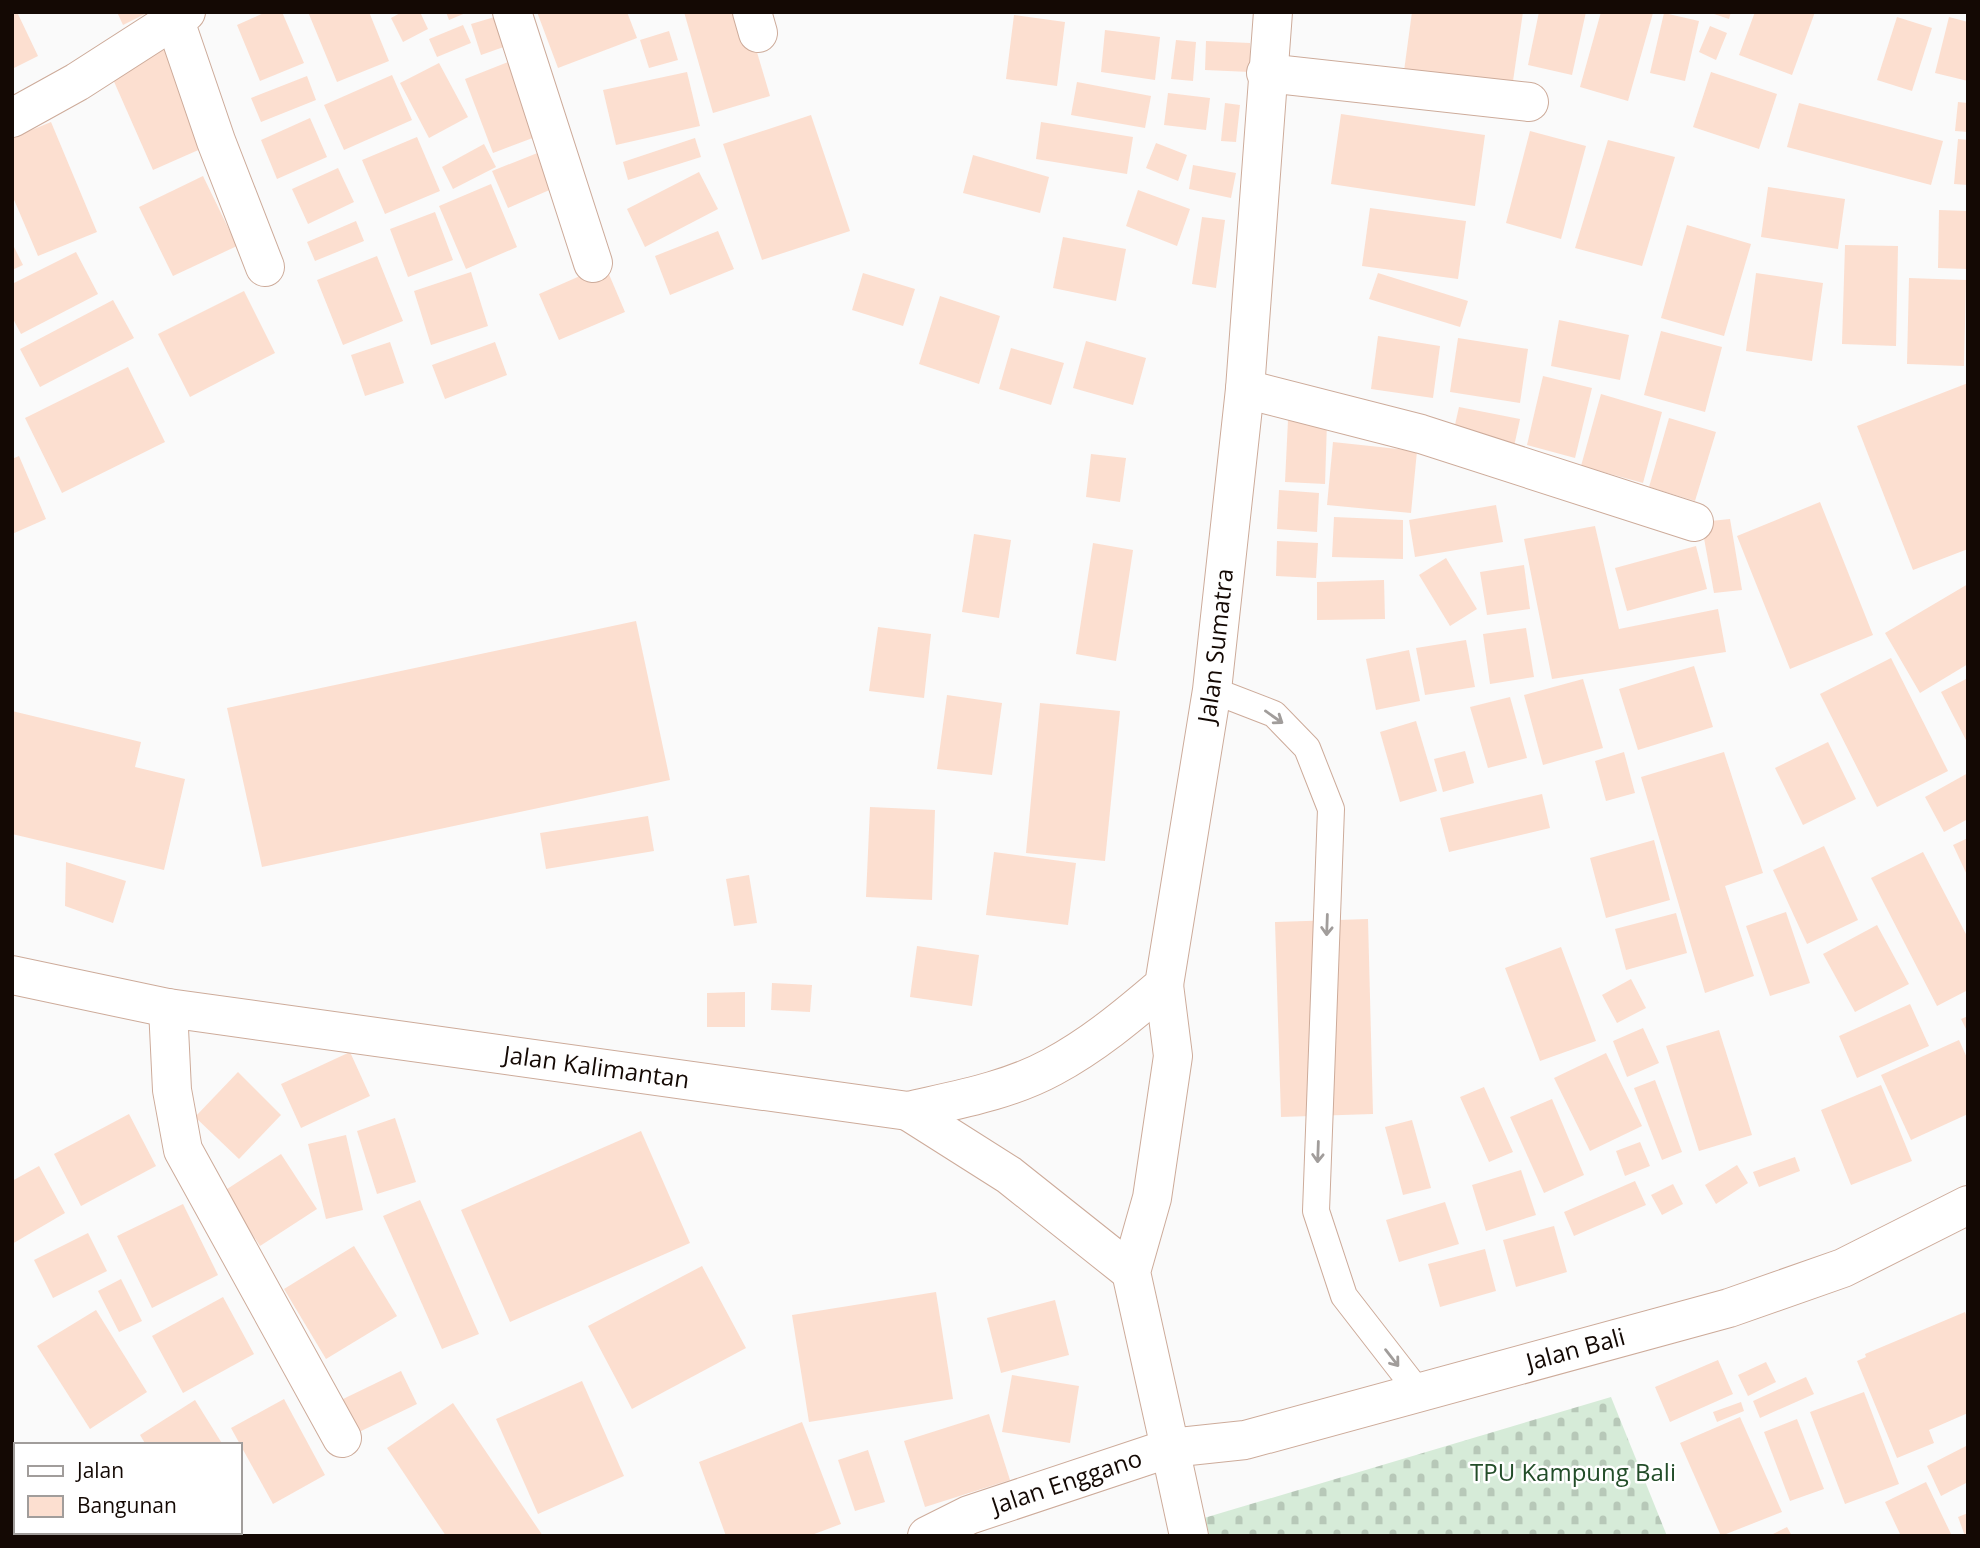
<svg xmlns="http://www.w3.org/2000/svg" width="1980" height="1548" font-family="'Open Sans',sans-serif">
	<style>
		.cemetery { fill: url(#cemetery-stones) }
		.building { fill: #fcdfd0 }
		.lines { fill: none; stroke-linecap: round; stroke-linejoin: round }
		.service-casing { stroke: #cdab9a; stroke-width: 28 }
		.minor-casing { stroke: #cdab9a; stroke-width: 40 }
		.tertiary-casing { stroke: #cdab9a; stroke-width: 40 }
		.primary-casing { stroke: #cdab9a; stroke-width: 40 }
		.service { stroke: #fff; stroke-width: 26 }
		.minor { stroke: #fff; stroke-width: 38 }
		.tertiary { stroke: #fff; stroke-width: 38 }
		.primary { stroke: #fff; stroke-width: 38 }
		.oneway { stroke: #a19d9b }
		.labels { text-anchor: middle; stroke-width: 5; stroke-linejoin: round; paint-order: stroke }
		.street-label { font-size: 24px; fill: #140904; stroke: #fff }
		.park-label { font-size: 24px; fill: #234d29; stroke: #fff }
	</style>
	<defs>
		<pattern id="cemetery-stones" width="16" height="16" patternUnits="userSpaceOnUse" patternTransform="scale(1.75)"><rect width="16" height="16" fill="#d6ebd8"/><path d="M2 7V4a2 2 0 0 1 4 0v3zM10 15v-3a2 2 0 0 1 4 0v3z" fill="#b7c8b8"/></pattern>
	</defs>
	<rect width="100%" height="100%" fill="#fafafa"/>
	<path class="cemetery" d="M1611 1397 1667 1536H1210L1204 1518Z"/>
	<g class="building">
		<path d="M12 12H17L38 56 12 69Z"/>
		<path d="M117 12H149L123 25Z"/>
		<path d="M266 12H282L304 63 260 81 237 25Z"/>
		<path d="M308 12H369L389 61 337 82Z"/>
		<path d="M402 12H420L428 29 403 42 391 18Z"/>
		<path d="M446 12H468L449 20Z"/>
		<path d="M537 12H627L637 38 558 68Z"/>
		<path d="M684 12H745L770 96 713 113Z"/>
		<path d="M1412 12H1523L1512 88 1404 71Z"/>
		<path d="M1539 12H1586L1572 75 1528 65Z"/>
		<path d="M1601 12 1653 13 1628 101 1580 87Z"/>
		<path d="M1708 12H1731L1729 19Z"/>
		<path d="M1755 12H1815L1792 75 1739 55Z"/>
		<path d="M508 13 518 42 481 55 471 24Z"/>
		<path d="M1664 13 1699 21 1685 81 1650 73Z"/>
		<path d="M1014 15 1065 22 1057 86 1006 79Z"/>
		<path d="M1897 17 1932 28 1912 91 1877 80Z"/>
		<path d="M1949 17 1968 22V81L1935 73Z"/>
		<path d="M463 25 471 43 437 57 429 39Z"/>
		<path d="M1710 26 1727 33 1716 60 1699 52Z"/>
		<path d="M1105 30 1160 37 1155 80 1101 72Z"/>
		<path d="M669 31 678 60 649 68 640 40Z"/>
		<path d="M1176 40 1196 42 1193 81 1171 79Z"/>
		<path d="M1206 41 1250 43V72L1205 70Z"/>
		<path d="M168 43 212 144 153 170 108 68Z"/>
		<path d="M516 59 546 133 493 153 465 79Z"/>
		<path d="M439 63 468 117 429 138 400 83Z"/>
		<path d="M687 72 700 126 616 145 603 90Z"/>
		<path d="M1711 72 1777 94 1759 149 1693 127Z"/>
		<path d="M392 75 412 120 344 150 324 105Z"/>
		<path d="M307 76 316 100 261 122 251 98Z"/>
		<path d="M1077 82 1151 96 1145 128 1071 115Z"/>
		<path d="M1168 93 1210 98 1206 130 1164 125Z"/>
		<path d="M1958 102 1968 103V132L1955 131Z"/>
		<path d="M1225 103 1240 105 1236 142 1221 141Z"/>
		<path d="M1799 103 1943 141 1931 185 1787 147Z"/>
		<path d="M1341 114 1485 135 1475 206 1331 184Z"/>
		<path d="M811 115 850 231 762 260 723 144Z"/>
		<path d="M310 118 327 157 277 179 261 140Z"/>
		<path d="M51 122 97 232 38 256 12 195V138Z"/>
		<path d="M1041 122 1133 137 1127 174 1036 159Z"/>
		<path d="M1530 131 1586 146 1561 239 1506 223Z"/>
		<path d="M417 137 440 191 385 214 362 160Z"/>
		<path d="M695 138 701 157 628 180 623 162Z"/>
		<path d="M1958 139 1968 140V185L1954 184Z"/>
		<path d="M1608 140 1675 157 1642 266 1575 248Z"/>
		<path d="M1156 143 1187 155 1178 181 1146 168Z"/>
		<path d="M484 144 496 167 453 189 442 167Z"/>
		<path d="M545 150 561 185 508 208 492 171Z"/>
		<path d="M973 155 1049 177 1040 213 963 193Z"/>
		<path d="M1193 165 1236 173 1231 198 1189 189Z"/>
		<path d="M338 168 354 202 308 224 292 189Z"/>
		<path d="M699 172 718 209 645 247 627 209Z"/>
		<path d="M203 176 237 246 173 276 139 207Z"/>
		<path d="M491 184 517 247 466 269 439 206Z"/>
		<path d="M1768 187 1845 199 1838 249 1761 237Z"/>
		<path d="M1138 190 1190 209 1177 246 1126 226Z"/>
		<path d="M1370 208 1466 221 1458 279 1362 266Z"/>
		<path d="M1939 210 1968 211V269L1938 268Z"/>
		<path d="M435 212 453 260 408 277 390 229Z"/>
		<path d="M1202 217 1225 220 1216 288 1192 284Z"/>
		<path d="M356 221 364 241 315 261 307 242Z"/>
		<path d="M1687 225 1751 244 1724 336 1661 318Z"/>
		<path d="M718 231 734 269 670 295 655 256Z"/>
		<path d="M1063 237 1126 249 1116 301 1053 288Z"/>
		<path d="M12 243 23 265 12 270Z"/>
		<path d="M1845 245 1898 246 1896 346 1842 344Z"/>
		<path d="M76 252 98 294 21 334 12 317V284Z"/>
		<path d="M377 256 403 321 343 345 317 280Z"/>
		<path d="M605 265 625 312 559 340 539 294Z"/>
		<path d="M471 272 488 326 431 345 414 291Z"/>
		<path d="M863 273 915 289 903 326 852 310Z"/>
		<path d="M1378 273 1468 301 1460 327 1369 299Z"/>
		<path d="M1756 273 1823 283 1812 361 1746 351Z"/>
		<path d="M1909 278 1966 280 1964 366 1907 364Z"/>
		<path d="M244 291 275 353 190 397 158 334Z"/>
		<path d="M940 296 1000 316 979 384 919 364Z"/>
		<path d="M113 300 134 338 40 387 20 349Z"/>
		<path d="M1559 320 1629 335 1620 380 1551 366Z"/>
		<path d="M1661 331 1722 347 1705 412 1644 395Z"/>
		<path d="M1378 336 1440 346 1433 398 1371 389Z"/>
		<path d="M1458 338 1528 349 1520 403 1450 392Z"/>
		<path d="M1086 341 1146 358 1133 405 1073 388Z"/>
		<path d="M390 342 404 383 365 396 351 355Z"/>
		<path d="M495 342 507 375 445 399 432 365Z"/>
		<path d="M1011 348 1064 363 1051 405 999 389Z"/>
		<path d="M128 367 165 442 62 493 25 418Z"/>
		<path d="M1543 376 1592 388 1575 458 1527 445Z"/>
		<path d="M1968 383V549L1913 570 1857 426Z"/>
		<path d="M1601 394 1662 412 1643 483 1581 466Z"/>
		<path d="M1459 407 1520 419 1513 451 1452 438Z"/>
		<path d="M1669 418 1716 432 1695 501 1649 487Z"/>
		<path d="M1288 420 1327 422 1325 484 1285 482Z"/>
		<path d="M1333 442 1417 451 1411 513 1327 505Z"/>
		<path d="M1091 454 1126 458 1120 502 1086 497Z"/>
		<path d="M19 456 46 519 12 534V459Z"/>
		<path d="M1279 490 1319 493 1317 532 1277 529Z"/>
		<path d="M1820 502 1873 635 1790 669 1737 536Z"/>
		<path d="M1496 505 1503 542 1415 557 1409 520Z"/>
		<path d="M1334 517 1403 520V559L1332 557Z"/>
		<path d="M1730 519 1742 590 1714 593 1701 522Z"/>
		<path d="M1595 526 1619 629 1718 609 1726 652 1552 679 1524 539Z"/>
		<path d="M974 534 1011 540 999 618 962 612Z"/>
		<path d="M1277 541 1318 543 1316 578 1276 576Z"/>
		<path d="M1093 543 1133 550 1116 661 1076 654Z"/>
		<path d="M1696 546 1707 589 1627 611 1615 568Z"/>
		<path d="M1446 558 1477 609 1450 626 1419 575Z"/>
		<path d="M1524 565 1530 609 1487 615 1480 572Z"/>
		<path d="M1384 580 1385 619 1317 620V582Z"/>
		<path d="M1968 584V664L1920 693 1885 633Z"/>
		<path d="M636 621 670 780 262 867 227 708Z"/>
		<path d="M878 627 931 634 924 698 869 691Z"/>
		<path d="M1526 628 1534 677 1490 684 1483 634Z"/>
		<path d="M1466 640 1475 687 1425 695 1416 648Z"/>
		<path d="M1409 650 1420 701 1376 710 1366 659Z"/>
		<path d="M1891 658 1948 771 1877 807 1820 694Z"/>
		<path d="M1694 666 1713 727 1638 750 1619 689Z"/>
		<path d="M1968 678V744L1941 692Z"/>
		<path d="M1583 679 1603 748 1543 765 1524 695Z"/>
		<path d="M947 695 1002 703 992 775 937 769Z"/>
		<path d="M1510 697 1527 758 1488 768 1470 707Z"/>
		<path d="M1040 703 1120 711 1105 861 1026 853Z"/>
		<path d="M12 711 141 742 135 767 185 779 164 870 12 834Z"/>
		<path d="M1416 721 1437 791 1400 802 1380 732Z"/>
		<path d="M1828 742 1856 799 1803 825 1775 768Z"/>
		<path d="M1465 751 1474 783 1443 792 1434 759Z"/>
		<path d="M1624 752 1635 793 1606 801 1595 761Z"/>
		<path d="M1724 752 1763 873 1725 886 1754 976 1705 993 1641 777Z"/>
		<path d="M1968 773V819L1944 832 1925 797Z"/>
		<path d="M1542 794 1550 828 1449 852 1440 818Z"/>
		<path d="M870 807 935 810 932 900 866 897Z"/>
		<path d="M648 816 654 851 546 869 540 833Z"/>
		<path d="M1968 838V877L1953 845Z"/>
		<path d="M1654 840 1670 900 1606 918 1590 858Z"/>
		<path d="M1824 846 1858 920 1807 944 1773 870Z"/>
		<path d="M994 852 1076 863 1068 925 986 915Z"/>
		<path d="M1923 852 1968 938V990L1937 1006 1871 878Z"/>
		<path d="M66 862 126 881 113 923 65 906Z"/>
		<path d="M749 875 757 923 734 926 726 879Z"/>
		<path d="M1786 912 1810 983 1770 996 1746 926Z"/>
		<path d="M1676 913 1687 953 1626 970 1615 929Z"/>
		<path d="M1368 919 1373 1114 1281 1117 1275 922Z"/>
		<path d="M1877 925 1909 984 1855 1012 1823 954Z"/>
		<path d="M917 946 979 955 972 1006 910 997Z"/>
		<path d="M1561 947 1596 1041 1540 1061 1505 968Z"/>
		<path d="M1631 979 1646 1008 1617 1023 1602 995Z"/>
		<path d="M772 983 812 985 810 1012 771 1010Z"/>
		<path d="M745 992V1027H707V993Z"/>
		<path d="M1910 1004 1929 1046 1857 1078 1839 1036Z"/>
		<path d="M1968 1016V1033L1961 1019Z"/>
		<path d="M1643 1028 1659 1063 1627 1077 1613 1041Z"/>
		<path d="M1719 1030 1752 1135 1699 1151 1666 1046Z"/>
		<path d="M1959 1040 1968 1060V1114L1911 1140 1881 1075Z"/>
		<path d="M350 1052 370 1096 301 1128 281 1084Z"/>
		<path d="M1606 1053 1642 1126 1590 1151 1554 1078Z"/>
		<path d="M238 1072 281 1115 239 1159 195 1117Z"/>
		<path d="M1655 1080 1682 1152 1662 1160 1634 1088Z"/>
		<path d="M1881 1085 1912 1161 1851 1185 1821 1110Z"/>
		<path d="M1484 1087 1513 1152 1489 1162 1460 1097Z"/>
		<path d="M1552 1099 1584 1175 1544 1193 1510 1117Z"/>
		<path d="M129 1114 156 1166 81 1206 54 1154Z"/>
		<path d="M395 1118 416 1182 377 1194 357 1131Z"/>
		<path d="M1412 1120 1431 1188 1403 1195 1385 1127Z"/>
		<path d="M641 1131 690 1243 510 1322 461 1210Z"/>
		<path d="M346 1135 363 1210 326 1219 308 1144Z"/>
		<path d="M1640 1142 1650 1166 1625 1176 1616 1151Z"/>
		<path d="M281 1154 317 1209 260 1246 224 1191Z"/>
		<path d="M1795 1157 1800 1171 1759 1187 1753 1172Z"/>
		<path d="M1737 1165 1748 1183 1716 1204 1705 1185Z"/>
		<path d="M39 1166 65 1213 12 1244V1181Z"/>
		<path d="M1521 1170 1536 1215 1486 1231 1472 1185Z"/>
		<path d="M1635 1181 1646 1205 1574 1236 1564 1212Z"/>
		<path d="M1673 1184 1683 1204 1662 1215 1651 1195Z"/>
		<path d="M420 1200 479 1334 442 1349 383 1216Z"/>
		<path d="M1445 1202 1459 1244 1399 1262 1386 1220Z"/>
		<path d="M183 1204 218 1275 152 1308 117 1236Z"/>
		<path d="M1554 1226 1567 1272 1516 1287 1503 1240Z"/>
		<path d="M88 1233 107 1271 53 1298 34 1260Z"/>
		<path d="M354 1246 397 1316 326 1359 284 1289Z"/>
		<path d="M1485 1249 1496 1291 1440 1307 1428 1264Z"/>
		<path d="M702 1266 746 1348 632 1409 588 1326Z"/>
		<path d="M121 1279 142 1321 119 1332 98 1291Z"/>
		<path d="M936 1292 953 1399 809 1422 792 1315Z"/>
		<path d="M223 1297 254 1354 183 1393 152 1336Z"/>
		<path d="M1055 1300 1069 1355 1001 1373 987 1318Z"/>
		<path d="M96 1310 147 1392 90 1429 37 1346Z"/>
		<path d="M1965 1312 1968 1320V1413L1929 1430 1934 1443 1897 1458 1857 1361 1866 1357 1865 1354Z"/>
		<path d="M1718 1360 1733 1394 1670 1422 1655 1387Z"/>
		<path d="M1766 1362 1776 1382 1748 1396 1738 1375Z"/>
		<path d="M401 1371 417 1404 357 1433 341 1400Z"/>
		<path d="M1012 1375 1079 1386 1070 1443 1002 1432Z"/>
		<path d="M1806 1377 1814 1394 1760 1418 1753 1401Z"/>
		<path d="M582 1381 624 1476 538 1514 496 1419Z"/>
		<path d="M1864 1392 1899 1484 1845 1504 1810 1412Z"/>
		<path d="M284 1399 325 1475 273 1504 231 1428Z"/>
		<path d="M195 1400 223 1445H146L140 1435Z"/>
		<path d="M1741 1402 1744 1411 1717 1422 1713 1412Z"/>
		<path d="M453 1403 543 1536H446L387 1448Z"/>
		<path d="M989 1414 1010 1480 925 1507 904 1441Z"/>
		<path d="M1740 1417 1782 1512 1721 1536 1680 1443Z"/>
		<path d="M1797 1419 1824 1489 1790 1501 1764 1432Z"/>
		<path d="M802 1422 841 1524 809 1536H726L699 1462Z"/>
		<path d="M12 1439 16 1445V1468L12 1470Z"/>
		<path d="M1968 1445V1482L1941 1496 1927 1466Z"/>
		<path d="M868 1450 885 1502 855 1511 838 1460Z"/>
		<path d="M1926 1482 1952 1536H1901L1885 1502Z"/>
		<path d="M1968 1513V1536H1965L1958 1517Z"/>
		<path d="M1787 1527 1792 1536H1769Z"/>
		<path d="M62 1532H177L179 1536H55Z"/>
	</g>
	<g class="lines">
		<g class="service-casing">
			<path id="service" d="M1212 690 1274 714 1307 748 1331 809 1316 1211 1344 1296 1420 1394"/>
		</g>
		<g class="minor-casing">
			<g id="minor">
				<path d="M172 12 216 141 265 267"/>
				<path d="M512 12 593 263"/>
				<path d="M752 12 758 33"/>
				<path d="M1266 73 1529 102"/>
				<path d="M12 118 77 82 186 12"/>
				<path d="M1245 389 1421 434 1694 522"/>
				<path d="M168 1008 172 1090 183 1150 342 1438"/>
				<path d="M1170 1448 1189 1536"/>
			</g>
		</g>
		<g class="tertiary-casing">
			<g id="tertiary">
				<path d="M1164 985 1173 1056 1152 1198 1131 1272 1170 1448"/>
				<path d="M908 1111 1009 1175 1131 1272"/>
				<path id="s1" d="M927 1536 969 1515 1170 1448 1245 1440 1729 1308 1843 1268 1968 1205"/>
			</g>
		</g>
		<g class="primary-casing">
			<g id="primary">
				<path id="s2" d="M12 975 168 1008 908 1111C956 1100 1008 1091 1052 1067 1093 1045 1129 1015 1164 985L1212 690 1245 389 1273 12"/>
			</g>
		</g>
		<use href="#service" class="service"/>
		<use href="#minor" class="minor"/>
		<use href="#tertiary" class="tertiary"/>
		<use href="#primary" class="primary"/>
	</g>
	<defs><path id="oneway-shaft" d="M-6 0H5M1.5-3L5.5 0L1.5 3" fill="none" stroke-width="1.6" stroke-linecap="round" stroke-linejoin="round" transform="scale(1.75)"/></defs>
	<g class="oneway">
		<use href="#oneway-shaft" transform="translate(1274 717) rotate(35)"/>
		<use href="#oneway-shaft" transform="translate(1327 925) rotate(92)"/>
		<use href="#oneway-shaft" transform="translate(1318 1152) rotate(92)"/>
		<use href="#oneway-shaft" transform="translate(1392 1358) rotate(52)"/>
	</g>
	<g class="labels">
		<g class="street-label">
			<text dy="8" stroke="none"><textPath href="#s2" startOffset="1540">Jalan Sumatra</textPath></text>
			<text dy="8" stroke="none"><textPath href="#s2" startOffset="592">Jalan Kalimantan</textPath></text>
			<text dy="8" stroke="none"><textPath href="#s1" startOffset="677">Jalan Bali</textPath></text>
			<text dy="8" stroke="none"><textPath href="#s1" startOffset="150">Jalan Enggano</textPath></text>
		</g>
		<g class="park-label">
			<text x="1573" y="1481">TPU Kampung Bali</text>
		</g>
	</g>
	<rect width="1980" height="1548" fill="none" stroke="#140904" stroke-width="28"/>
	<rect x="14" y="1443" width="228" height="91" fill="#ffffff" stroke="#a19d9b" stroke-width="2"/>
	<rect x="28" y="1466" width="35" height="10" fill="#ffffff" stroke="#a19d9b" stroke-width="2"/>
	<text x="77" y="1478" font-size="21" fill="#140904">Jalan</text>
	<rect x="28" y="1496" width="35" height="21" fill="#fcdfd0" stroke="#a19d9b" stroke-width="2"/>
	<text x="77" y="1513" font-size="21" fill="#140904">Bangunan</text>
</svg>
